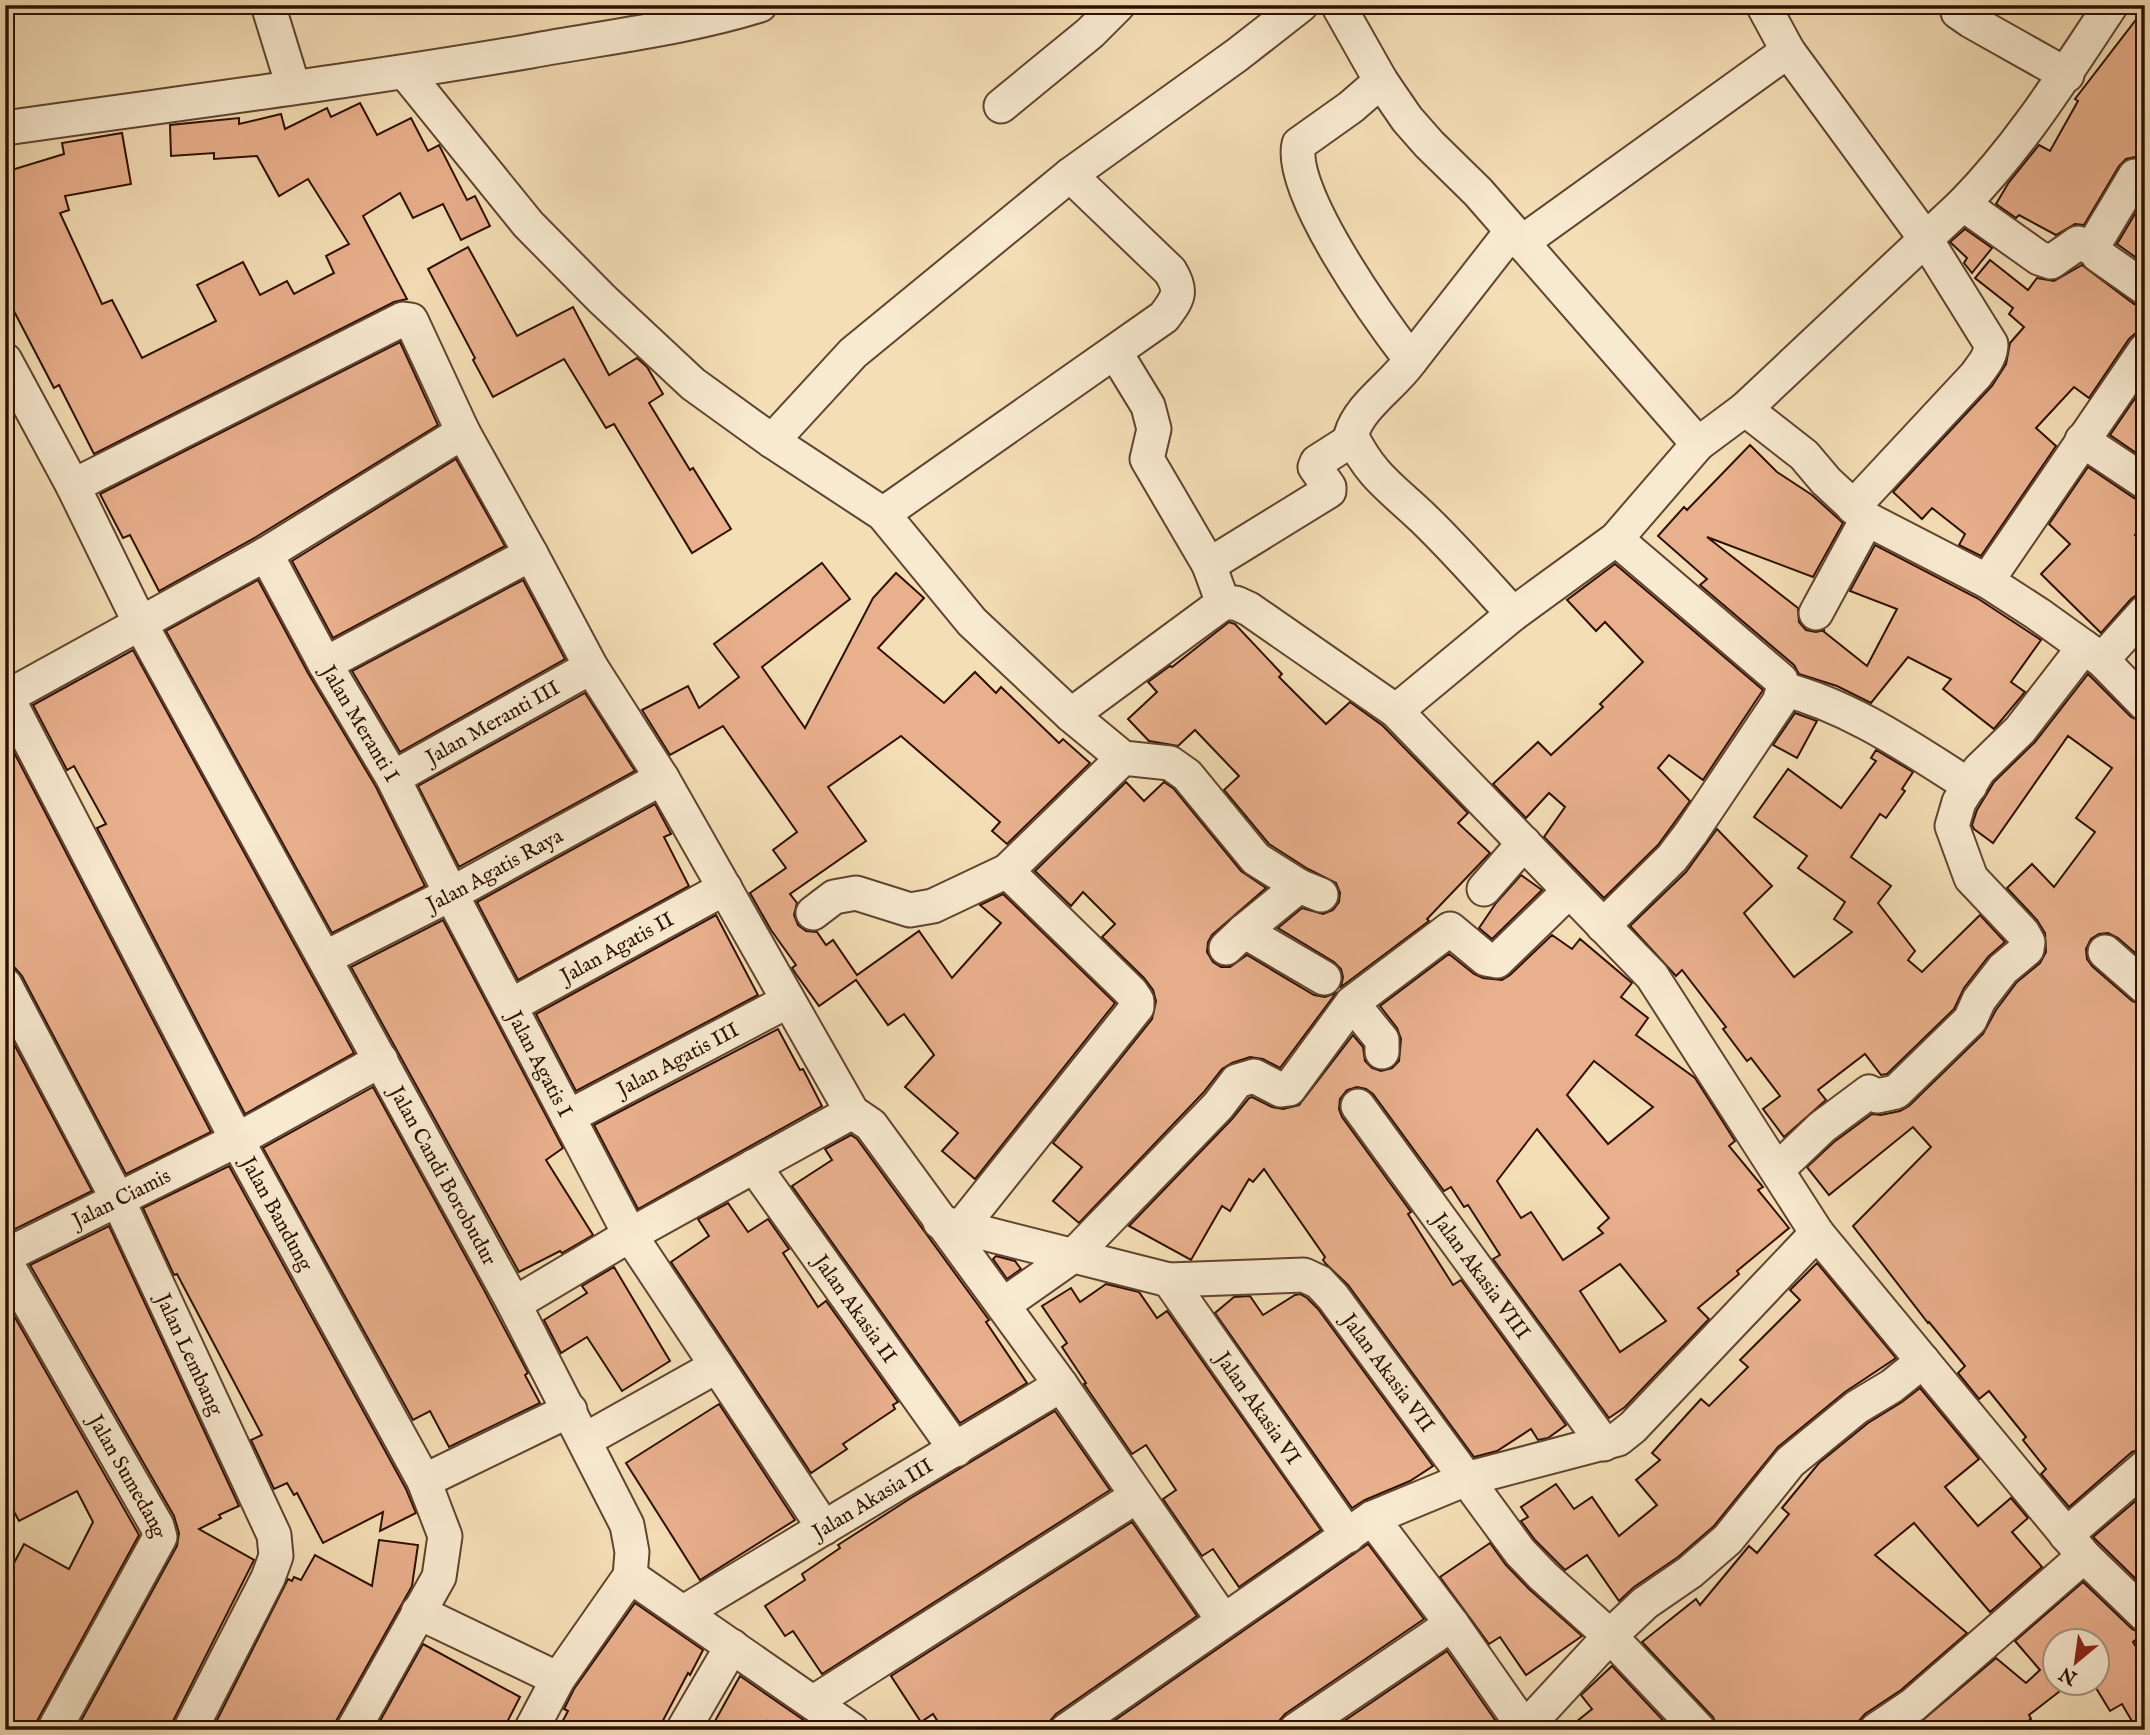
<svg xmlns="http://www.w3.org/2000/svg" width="2150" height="1735" font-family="'IM FELL English',serif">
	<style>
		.building { fill: #e9b08d; stroke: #2e1002; stroke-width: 2; fill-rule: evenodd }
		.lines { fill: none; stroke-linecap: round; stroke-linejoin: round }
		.minor-casing { stroke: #60442f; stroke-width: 37 }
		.minor { stroke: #f8ead0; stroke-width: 33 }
		.labels { text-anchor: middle; stroke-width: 5; stroke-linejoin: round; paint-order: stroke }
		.street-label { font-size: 21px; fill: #2e1002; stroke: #f8ead0 }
	</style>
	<rect width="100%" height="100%" fill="#f4deb6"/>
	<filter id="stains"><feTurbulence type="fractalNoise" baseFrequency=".00286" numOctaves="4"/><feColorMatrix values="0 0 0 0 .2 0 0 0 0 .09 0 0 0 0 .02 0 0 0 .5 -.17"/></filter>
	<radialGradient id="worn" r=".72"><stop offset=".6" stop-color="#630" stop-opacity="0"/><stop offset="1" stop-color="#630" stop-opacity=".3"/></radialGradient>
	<g class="building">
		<path d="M2145 8V160L2135 157 2126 159 2119 166 2084 225 2075 224 2056 235 2019 215 2016 218 1996 204 2009 182 2039 145 2050 151 2078 101 2075 99Z"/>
		<path d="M360 103 377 135 411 118 428 151 439 145 467 200 475 196 490 226 461 240 443 204 413 218 400 193 363 216 407 299 394 302 94 454 59 385 54 388 5 294V172L64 154 62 143 122 133 131 184 65 196 69 210 60 213 102 304 112 300 142 358 216 321 197 285 243 262 260 295 287 281 294 294 334 273 326 256 349 244 308 179 279 196 257 156 214 159V153L171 156 170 125 239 118V124L281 114 285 129 327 108 331 117Z"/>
		<path d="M2145 197V264L2117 244Z"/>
		<path d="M1965 229 1992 248 1972 273 1964 263 1967 258 1950 242Z"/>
		<path d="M468 247 517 336 573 307 609 375 637 358 647 367 663 394 649 403 690 470 693 468 731 529 692 553 614 424 606 428 564 359 493 397 473 360 475 358 428 269Z"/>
		<path d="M1990 260 2028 290 2037 278 2054 281 2082 265 2134 304 2145 307V331L2136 333 2129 339 2089 398 2074 387 2036 428 2056 446 1981 556 1959 545 1965 534 1932 508 1922 519 1893 492 1992 386 2006 364 2010 343 2024 327 2009 314 2013 308 1975 278Z"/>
		<path d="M400 342 438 425 256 537 159 591 130 535 123 538 100 494Z"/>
		<path d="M2138 394 2145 398V459L2110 435Z"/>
		<path d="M1750 445 1777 472 1812 495 1843 523 1813 577 1707 537 1798 608 1799 622 1806 630 1816 632 1825 630 1823 631 1867 666 1897 609 1850 591 1875 545 1977 598 2041 640 2011 682 2025 692 1994 729 1943 689 1951 679 1908 657 1871 703 1837 686 1799 674 1794 665 1700 585 1707 579 1658 536 1684 507 1687 510Z"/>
		<path d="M456 459 505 546 333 638 292 561Z"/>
		<path d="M2088 467 2134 498 2145 501V525L2135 535 2145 544V593L2138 594 2131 599 2101 633 2041 574 2070 544 2049 524Z"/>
		<path d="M822 563 850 599 762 667 805 728 873 598 896 573 924 598 878 648 944 703 975 672 996 693 1001 687 1059 743 1063 739 1090 763 1007 844 992 831 1000 822 901 736 828 787 866 841 790 894 797 903 794 915 798 925 806 931 817 932 826 945 833 940 857 975 919 931 952 978 1001 923 980 905 1003 894 1115 1003 975 1179 942 1151 958 1133 905 1087 934 1055 904 1014 888 1025 856 980 819 1006 796 974 792 968 796 965 771 930 750 893 786 868 773 850 797 832 723 726 670 755 642 710 688 686 699 708 739 677 714 644Z"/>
		<path d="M1615 564 1763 690 1703 780 1669 755 1658 768 1690 801 1658 845 1604 898 1544 837 1565 807 1549 793 1526 818 1493 784 1538 742 1551 755 1603 707 1600 704 1643 662 1605 622 1596 631 1567 600Z"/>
		<path d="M258 580 308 673 376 787 425 886 332 933 166 631Z"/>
		<path d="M523 580 565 659 400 752 352 671Z"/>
		<path d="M1229 622 1235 624 1282 674 1279 677 1326 724 1350 702 1383 726 1468 813 1458 823 1490 853 1427 919 1429 921 1341 987 1343 977 1341 969 1334 962 1278 928 1302 908 1323 914 1333 910 1339 902 1340 893 1336 883 1308 869 1269 844 1224 790 1239 776 1195 730 1178 746 1149 741 1128 719 1157 692 1148 682 1170 666 1172 667Z"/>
		<path d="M133 650 354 1053 245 1114 97 828 106 824 74 766 67 770 33 705Z"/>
		<path d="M2088 674 2131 717 2145 723V954L2141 958 2118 938 2108 933 2099 934 2091 939 2086 949 2087 959 2092 966 2132 1001 2145 1006V1448L2132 1452 2069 1507 2041 1474 2046 1469 2023 1440 2026 1437 1989 1391 1979 1399 1958 1373 1965 1366 1929 1322 1928 1323 1853 1226 1931 1147 1913 1127 1829 1195 1807 1167 1834 1142 1872 1114 1881 1115 1900 1111 1909 1106 1983 1034 1996 1010 2017 982 2040 963 2046 952 2045 933 2037 920 2007 888 2032 864 2054 887 2095 832 2076 818 2112 768 2068 736 1993 843 1974 829 1972 825 1977 810 1994 782 2035 742Z"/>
		<path d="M585 693 635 771 459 867 418 786Z"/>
		<path d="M1795 713 1817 721 1797 758 1773 745Z"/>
		<path d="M5 735 211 1132 126 1174 22 976 15 968 5 966Z"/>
		<path d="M1876 750 1913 772 1902 789 1905 791 1886 818 1880 814 1851 857 1891 886 1878 903 1915 951 1908 960 1922 972 1980 915 2005 942 1988 957 1964 988 1954 1009 1887 1074 1881 1075 1865 1054 1818 1090 1826 1100 1784 1137 1763 1109 1780 1096 1751 1058 1747 1061 1723 1029 1726 1027 1682 970 1676 976 1630 926 1686 872 1717 829 1772 886 1744 913 1794 977 1852 932 1834 919 1845 902 1798 868 1807 856 1754 817 1788 769 1841 808 1876 761 1871 758Z"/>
		<path d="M1126 782 1144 801 1164 782 1174 789 1241 871 1266 888 1212 935 1208 942 1207 952 1213 962 1221 967H1230L1247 955 1314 995 1325 997 1336 993 1280 1068 1263 1059 1250 1057 1232 1063 1222 1069 1203 1093 1079 1223 1053 1201 1082 1167 1053 1143 1152 1019 1156 1001 1153 990 1144 978 1102 937 1115 924 1083 892 1071 906 1035 871Z"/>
		<path d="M655 804 671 834 664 837 689 886 518 980 477 902Z"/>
		<path d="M1521 875 1542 890 1492 939 1479 928 1496 903Z"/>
		<path d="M716 915 758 995 576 1091 536 1014Z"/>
		<path d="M443 920 563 1148 546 1160 593 1235 562 1253 560 1251 519 1272 351 967Z"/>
		<path d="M1552 935 1572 949 1580 939 1632 983 1621 997 1648 1018 1636 1035 1695 1078 1735 1141 1729 1146 1763 1187 1758 1190 1789 1228 1737 1271 1739 1274 1698 1308 1709 1319 1625 1407 1609 1418 1493 1259 1500 1255 1468 1205 1464 1207 1451 1187 1444 1191 1373 1094 1366 1089 1357 1087 1347 1090 1340 1099 1339 1109 1342 1117 1411 1212 1408 1214 1453 1285 1461 1280 1566 1425 1548 1438 1538 1440 1531 1429 1497 1451 1474 1457 1348 1285 1326 1264 1323 1260 1325 1257 1264 1169 1253 1182 1249 1179 1230 1211 1222 1206 1191 1260 1129 1226 1232 1119 1249 1098 1252 1097 1272 1107 1283 1109 1299 1105 1353 1035 1363 1047 1365 1061 1372 1068 1381 1071 1392 1068 1399 1061 1401 1039 1397 1028 1380 1006 1449 954 1474 974 1483 978 1502 980 1510 975ZM1594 1061 1653 1107 1608 1144 1567 1095ZM1537 1129 1609 1218 1598 1228 1603 1233 1563 1260 1531 1212 1521 1218 1497 1181ZM1620 1264 1666 1321 1620 1352 1580 1291Z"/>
		<path d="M5 1027 92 1191 5 1234Z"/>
		<path d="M778 1029 800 1070 803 1069 822 1106 638 1209 594 1125Z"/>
		<path d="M373 1087 484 1290 528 1373 525 1375 540 1403 449 1447 430 1411 413 1420 263 1148Z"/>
		<path d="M851 1135 857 1139 989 1320 986 1322 1027 1383 960 1423 792 1186 832 1160 825 1149Z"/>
		<path d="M229 1166 406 1489 416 1513 380 1531 383 1512 323 1543 297 1493 294 1495 287 1483 274 1489 251 1440 262 1435 177 1274 174 1275 143 1208Z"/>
		<path d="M728 1203 748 1232 768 1219 789 1249 783 1253 818 1307 826 1301 898 1402 893 1405 895 1409 843 1444 847 1449 811 1473 671 1262 709 1236 698 1219Z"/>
		<path d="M109 1226 239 1506 219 1515 221 1518 199 1529 254 1560 173 1721 171 1730H76L177 1546 179 1533 174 1516 30 1265Z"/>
		<path d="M996 1256 1015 1261 1021 1269 1007 1279 993 1259Z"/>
		<path d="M1817 1263 1896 1358 1845 1392 1778 1447 1714 1526 1678 1557 1634 1587 1619 1601 1587 1555 1565 1570 1535 1540 1521 1521 1528 1517 1521 1507 1556 1484 1574 1509 1592 1497 1619 1536 1657 1505 1636 1480 1660 1460 1652 1453 1701 1399 1709 1406 1748 1367 1740 1360 1800 1300 1790 1290Z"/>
		<path d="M614 1267 670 1361 622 1391 587 1337 561 1353 544 1320 587 1293 582 1286Z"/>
		<path d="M1106 1284 1139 1292 1157 1318 1167 1311 1321 1530 1239 1587 1213 1549 1202 1556 1163 1499 1176 1490 1146 1445 1132 1454 1084 1384 1086 1383 1062 1347 1067 1343 1042 1306 1071 1288 1080 1302Z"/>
		<path d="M1300 1294 1307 1298 1318 1309 1433 1466 1410 1481 1365 1500 1352 1508 1215 1313 1234 1297 1250 1296 1263 1315 1295 1295Z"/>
		<path d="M5 1300 139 1535 37 1721 35 1730H5V1580L24 1544 69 1569 93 1522 77 1491 19 1521 5 1495Z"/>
		<path d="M1920 1388 1979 1459 1945 1487 1978 1526 2011 1498 2028 1518 2012 1532 2042 1567 1990 1612 1914 1523 1875 1555 1967 1633 1901 1690 1865 1714 1859 1721 1857 1730H1718L1713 1717 1642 1642 1696 1599 1700 1605 1749 1546 1757 1553 1789 1514 1782 1508 1819 1463 1868 1423 1902 1402Z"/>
		<path d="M719 1404 795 1520 700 1580 626 1463Z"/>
		<path d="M1055 1411 1110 1490 822 1674 793 1631 785 1636 765 1606 805 1580 802 1574 840 1548 838 1545 911 1498Z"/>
		<path d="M2145 1493V1588L2093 1537Z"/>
		<path d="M1132 1522 1197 1616 1056 1714 1050 1721 1048 1730H943L933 1714 921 1722 891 1676Z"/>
		<path d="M379 1540 418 1545 412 1586 336 1721 334 1730H212L288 1579 292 1581 294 1577 301 1580 315 1555 372 1586Z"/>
		<path d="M1490 1543 1506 1565 1529 1589 1582 1636 1526 1675 1500 1637 1489 1644 1440 1577Z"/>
		<path d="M1368 1544 1424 1619 1285 1714 1279 1721 1277 1730H1101Z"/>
		<path d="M2083 1582 2132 1629 2143 1634 2133 1642 2145 1661V1730H2137L2122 1704 2110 1711 2093 1683H2097V1641H2055V1683H2078L2072 1687 2069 1684 2029 1715 2031 1719 2015 1730H1911L1996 1658 2026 1683 2040 1670 2015 1641Z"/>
		<path d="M635 1603 703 1650 690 1675 688 1673 658 1730H558L568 1711 564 1709 574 1689Z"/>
		<path d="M423 1644 520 1697 503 1730H375Z"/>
		<path d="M1447 1651 1502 1730H1331Z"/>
		<path d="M1612 1666 1672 1730H1566L1592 1709 1581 1695Z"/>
		<path d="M740 1676 818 1730H784L767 1721 763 1730H710Z"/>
	</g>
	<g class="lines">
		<g class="minor-casing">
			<g id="minor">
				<path d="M268 5 293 86"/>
				<path d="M1338 5 1381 81 1407 119 1429 144 1478 192 1698 444"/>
				<path d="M1763 5 1788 51 1925 238 1991 344C1991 357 1983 365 1976 375L1853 507"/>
				<path d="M1958 5V12L1971 21 2067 75"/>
				<path d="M405 72 528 224 602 299 693 384 772 441 883 514 972 622 1071 715 1123 758 1170 763 1187 775 1256 859 1299 886 1321 895"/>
				<path d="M1381 81 1351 107 1299 144C1287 191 1381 321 1411 360 1393 386 1360 405 1351 435 1372 478 1392 488 1424 519 1455 549 1484 582 1513 614"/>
				<path d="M1001 106 1090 33 1118 5"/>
				<path d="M5 128C180 103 356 81 531 51 607 37 686 28 760 5"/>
				<path d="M2135 176 2095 243V249L2098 255 2145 288"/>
				<path d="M1963 204 2039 258 2051 262 2078 243 2095 249"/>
				<path d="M1521 243 1788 51"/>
				<path d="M1115 352 1148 406 1154 429 1147 459 1209 565 1223 603"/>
				<path id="s1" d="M5 360 73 486 141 625 514 1304 627 1525 632 1552 630 1576 558 1679 531 1730"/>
				<path d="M1411 360 1511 232"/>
				<path d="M1745 409 1804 455 1826 481 1867 519 1987 581 2038 614 2102 660 2145 704"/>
				<path d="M2082 440 2145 482"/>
				<path d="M772 441 853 353 1070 175 1237 55 1301 5"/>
				<path d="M73 486 403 319 411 320 463 432 531 554 591 667 662 778 852 1112 871 1125 1061 1385 1223 1620"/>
				<path d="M883 514 1164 317C1178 298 1183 292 1170 271L1070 175"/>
				<path id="s2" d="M266 554 325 664 393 778 451 894 630 1235 717 1366 585 1440"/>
				<path d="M1209 565 1329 491V487L1315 467 1317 462 1353 439"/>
				<path d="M1987 581 2145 350"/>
				<path d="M1816 613 1867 519"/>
				<path d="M2102 660 2145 612"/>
				<path d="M325 664 531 554"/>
				<path d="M1783 689C1852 707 1910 748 1970 786"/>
				<path id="s3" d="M7 697 237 1140 424 1481 445 1536 439 1577 353 1730"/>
				<path d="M5 698 266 554 463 432"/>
				<path d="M1396 711 1513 614 1616 539 1698 444 1745 409 1963 204C2021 145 2065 74 2111 5"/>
				<path d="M1071 715 1223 603H1236L1249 609 1396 711 1652 976 1817 1233 2084 1556 2145 1615"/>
				<path id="s4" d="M393 778 591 667"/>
				<path d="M1484 889 1524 843"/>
				<path d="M813 913 834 897 856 893 910 910 933 906 1007 871 1123 758"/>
				<path d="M1603 926 1672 858 1691 833 1779 702 1783 689 1781 680 1616 539"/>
				<path d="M1244 931 1324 978"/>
				<path d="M1226 948 1244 931 1299 886"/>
				<path d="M2105 952 2145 987"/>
				<path id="s5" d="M325 958 451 894 662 778"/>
				<path id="s6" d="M5 985 117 1198 274 1535 276 1556 268 1578 190 1730"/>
				<path id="s7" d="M510 1006 725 888"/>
				<path d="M1382 1052V1040L1352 1003 1450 929 1486 959 1497 961 1569 891"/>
				<path id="s8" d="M1358 1106 1604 1444"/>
				<path id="s9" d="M568 1117 788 1001"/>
				<path id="s10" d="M754 1166 956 1450"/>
				<path d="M1777 1170 1822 1127 1869 1092 1877 1096 1896 1092 1970 1020 1979 1000 2003 969 2027 949 2028 942 2023 933 1971 878 1952 826 1959 802 1979 770 2020 730 2084 647"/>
				<path id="s11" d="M940 1222 1169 1280 1304 1275 1319 1282 1333 1297 1520 1552 1543 1576 1610 1636 1699 1730"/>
				<path d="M962 1226 1137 1007V1001L1131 992 1007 871"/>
				<path id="s12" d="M5 1256 237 1140 381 1060"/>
				<path id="s13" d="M5 1261 157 1526 160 1537 54 1730"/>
				<path id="s14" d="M1169 1280 1348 1536"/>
				<path d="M514 1304 630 1235 852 1112"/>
				<path d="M1003 1305 1074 1255 1218 1106 1237 1081 1254 1076 1281 1090 1289 1089 1352 1003"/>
				<path d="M717 1366 824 1528"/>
				<path d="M424 1481 570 1410"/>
				<path d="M1372 1518 1452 1624 1526 1730"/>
				<path d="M2066 1535 2145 1467"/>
				<path d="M630 1576 852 1730"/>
				<path d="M418 1612 558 1679"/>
				<path id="s15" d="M684 1612 1061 1385"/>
				<path d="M814 1702 1137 1496"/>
				<path d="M683 1730 732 1646"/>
				<path d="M1067 1730 1372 1518 1466 1479 1618 1439 1633 1427 1817 1233"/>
				<path d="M1296 1730 1452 1624"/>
				<path d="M1523 1730 1610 1636 1645 1603 1690 1572 1728 1539 1790 1462 1857 1407 1892 1386 1923 1361"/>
				<path d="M1876 1730 1913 1705 2084 1556"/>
			</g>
		</g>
		<use href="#minor" class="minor"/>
	</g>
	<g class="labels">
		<g class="street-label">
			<text dy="7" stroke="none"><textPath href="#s2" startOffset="194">Jalan Meranti I</textPath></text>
			<text dy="7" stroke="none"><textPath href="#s4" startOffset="114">Jalan Meranti III</textPath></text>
			<text dy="7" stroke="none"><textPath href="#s5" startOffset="191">Jalan Agatis Raya</textPath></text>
			<text dy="7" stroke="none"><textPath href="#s7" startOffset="122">Jalan Agatis II</textPath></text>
			<text dy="7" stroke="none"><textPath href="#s9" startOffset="124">Jalan Agatis III</textPath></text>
			<text dy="7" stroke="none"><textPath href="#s2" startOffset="579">Jalan Agatis I</textPath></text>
			<text dy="7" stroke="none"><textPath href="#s1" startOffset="926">Jalan Candi Borobudur</textPath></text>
			<text dy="7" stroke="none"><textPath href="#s12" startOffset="130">Jalan Ciamis</textPath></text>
			<text dy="7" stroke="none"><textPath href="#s3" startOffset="583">Jalan Bandung</textPath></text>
			<text dy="7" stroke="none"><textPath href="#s8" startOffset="210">Jalan Akasia VIII</textPath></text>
			<text dy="7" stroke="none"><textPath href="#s10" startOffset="175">Jalan Akasia II</textPath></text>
			<text dy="7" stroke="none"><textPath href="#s6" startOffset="413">Jalan Lembang</textPath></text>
			<text dy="7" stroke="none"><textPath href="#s11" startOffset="502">Jalan Akasia VII</textPath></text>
			<text dy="7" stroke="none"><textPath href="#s14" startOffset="156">Jalan Akasia VI</textPath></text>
			<text dy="7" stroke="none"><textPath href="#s13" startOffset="248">Jalan Sumedang</textPath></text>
			<text dy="7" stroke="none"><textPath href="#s15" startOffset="220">Jalan Akasia III</textPath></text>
		</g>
	</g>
	<rect width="2150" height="1735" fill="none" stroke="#f4deb6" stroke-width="28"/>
	<rect x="7" y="7" width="2136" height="1721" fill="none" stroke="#2e1002" stroke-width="3.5"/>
	<rect x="14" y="14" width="2122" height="1707" fill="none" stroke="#2e1002" stroke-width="2"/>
	<g transform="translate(2076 1662) rotate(209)"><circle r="33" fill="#f8ead0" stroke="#a7937e" stroke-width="2"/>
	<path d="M0-5L12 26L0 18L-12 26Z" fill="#8f2418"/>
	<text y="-10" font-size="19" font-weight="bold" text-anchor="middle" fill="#2e1002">N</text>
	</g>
	<rect width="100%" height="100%" filter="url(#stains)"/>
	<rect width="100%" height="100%" fill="url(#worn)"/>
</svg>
